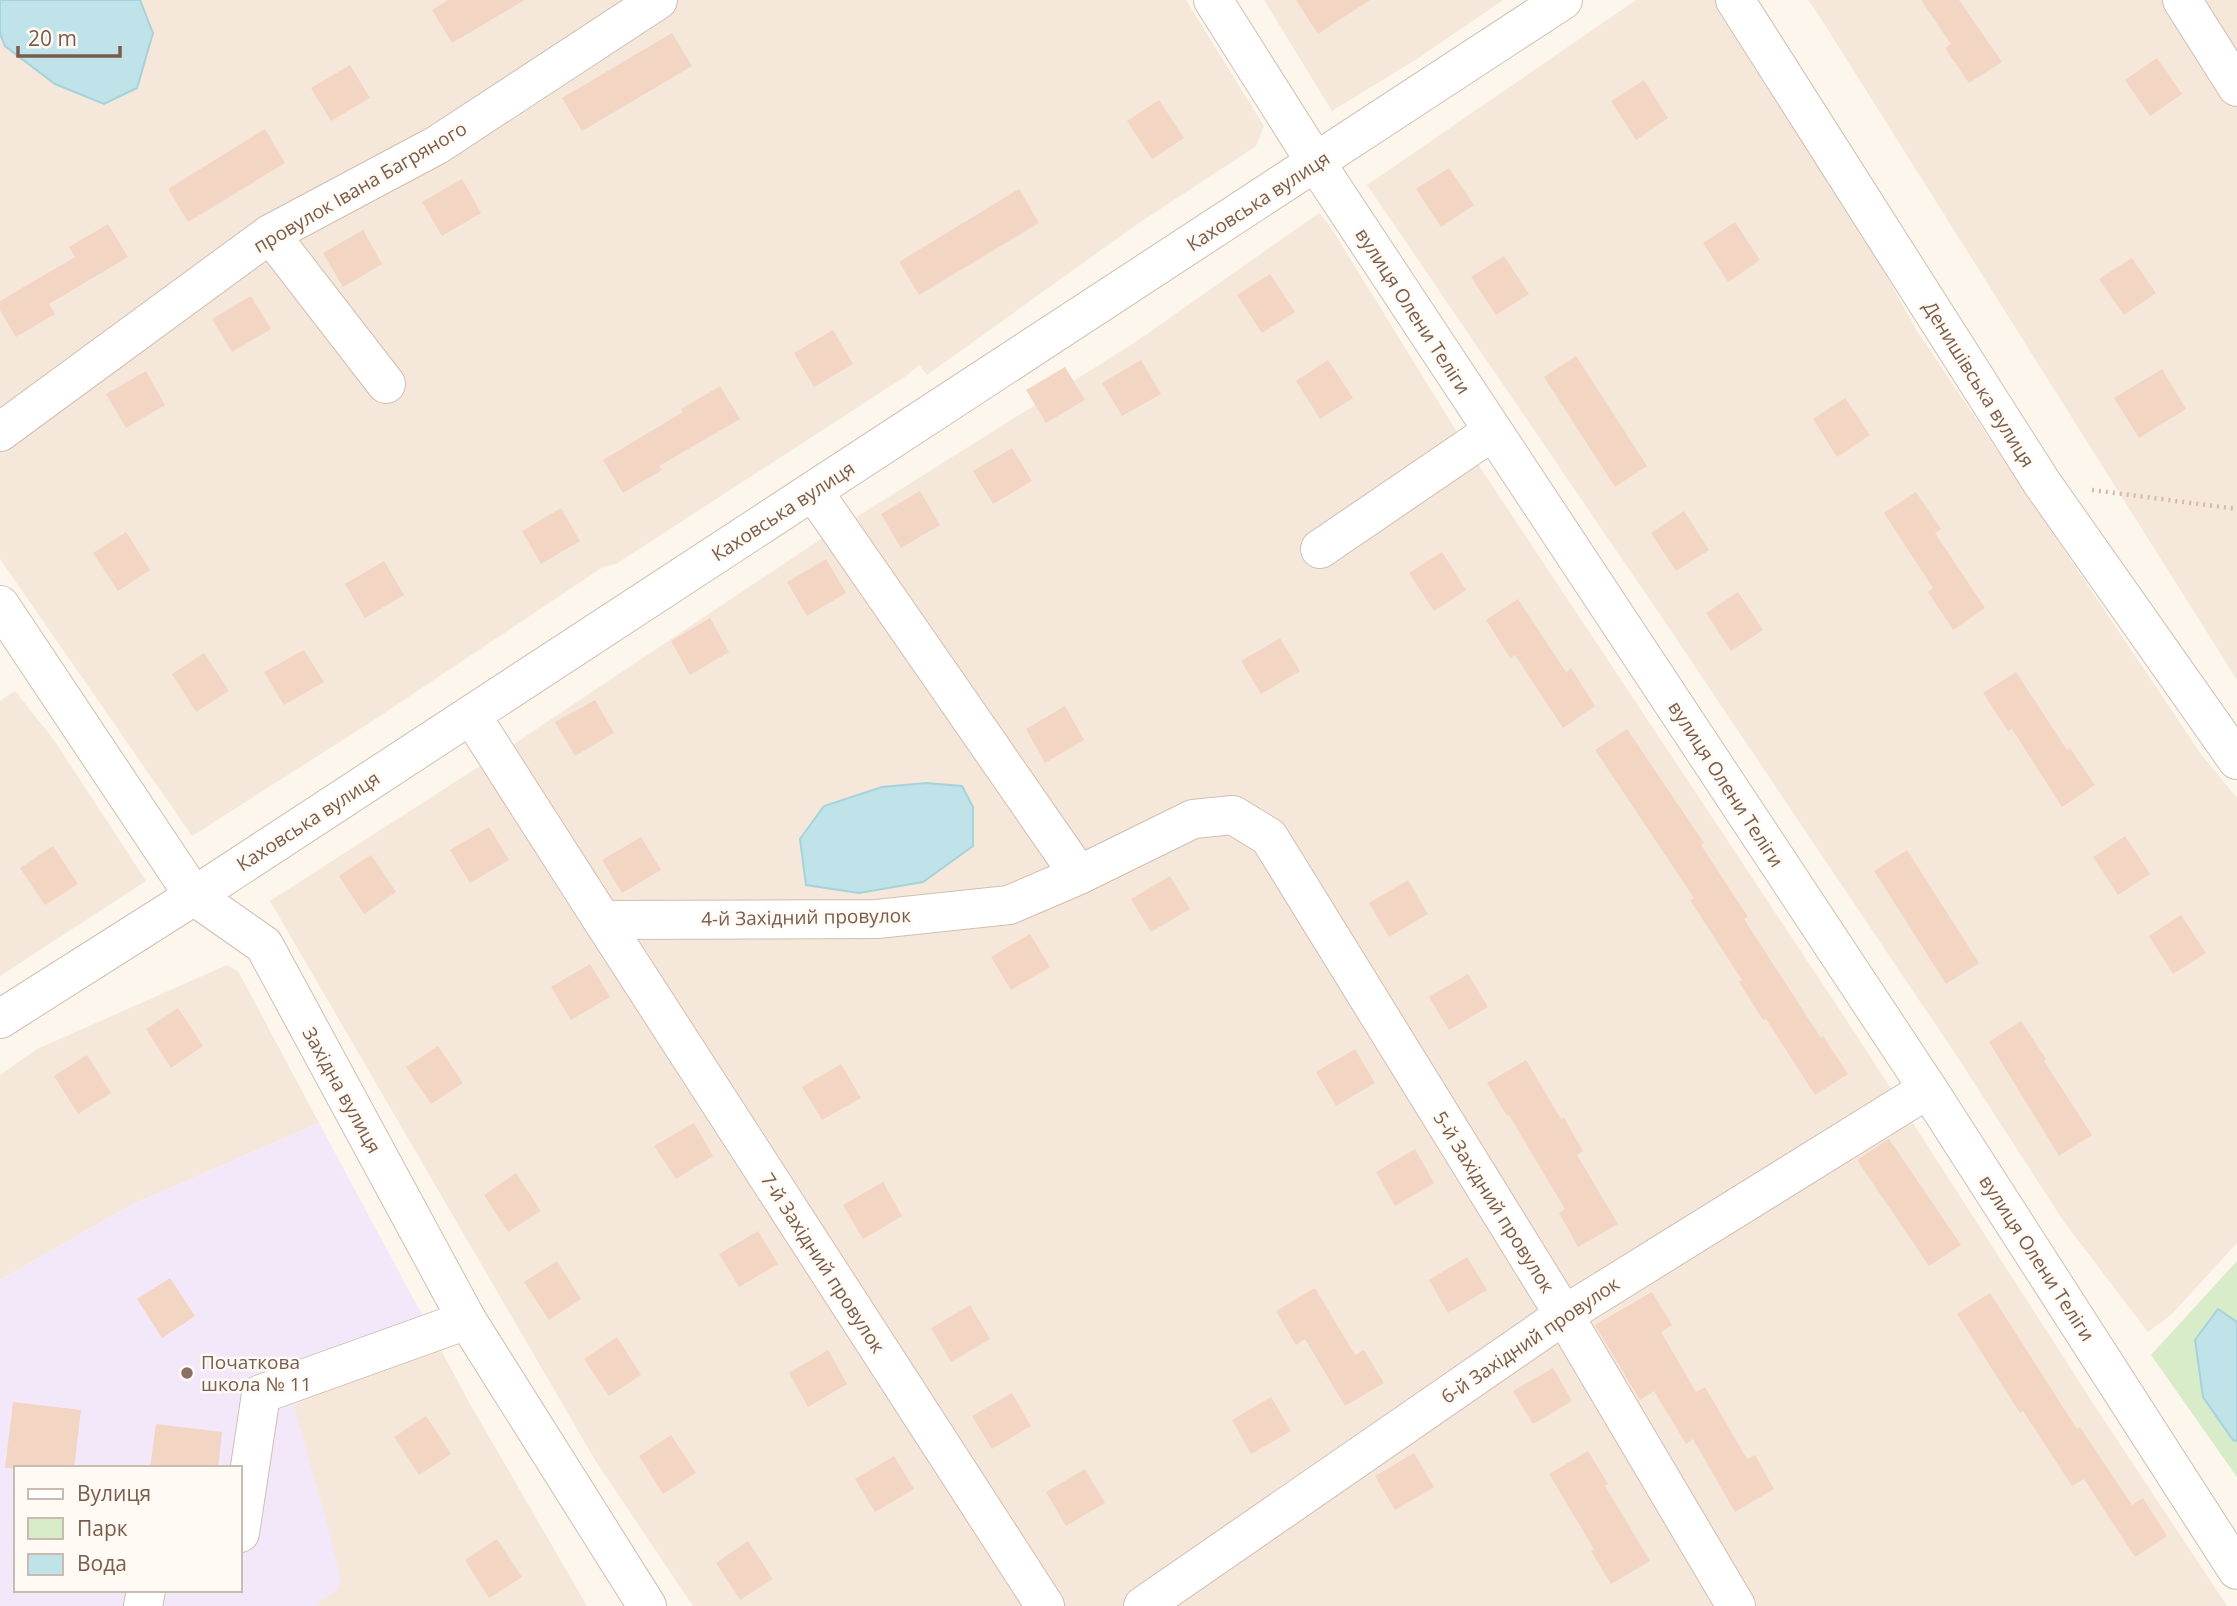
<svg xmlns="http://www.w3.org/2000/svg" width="2237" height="1606" font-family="'Open Sans',sans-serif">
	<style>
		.residential { fill: #f5e8da }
		.education { fill: #f3e8fa; fill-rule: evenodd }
		.green { fill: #d8ecc9 }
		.water { fill: #bfe3e8; stroke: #a5d3da; stroke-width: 2 }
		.building { fill: #f3d5c3 }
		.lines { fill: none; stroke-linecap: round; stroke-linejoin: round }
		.minor-casing { stroke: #d1beb0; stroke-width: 40 }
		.path { stroke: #d9b8a5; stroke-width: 4.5; stroke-dasharray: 2 5; stroke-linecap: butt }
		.minor { stroke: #fff; stroke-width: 38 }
		.education-dot { fill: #8d6e63; stroke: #fffaf3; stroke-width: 2.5 }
		.labels { text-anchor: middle; stroke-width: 5; stroke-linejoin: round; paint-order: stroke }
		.street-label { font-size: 19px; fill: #7a5c4d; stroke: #fffaf3 }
		.education-label { font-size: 19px; fill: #785e54; stroke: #fffaf3; text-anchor: start }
	</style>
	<rect width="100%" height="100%" fill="#fdf6ec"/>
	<g class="residential">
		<path d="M0 0H1186L1264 126 1256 146 1136 225 927 375 919 365 906 376 616 564 603 567 371 722 192 836 0 559Z"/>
		<path d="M1264 0H1503L1420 57 1332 111Z"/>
		<path d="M1636 0H1716L1846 203 1917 331 2201 754 2237 798V1243L2171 1315 2148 1332 2064 1222 1960 1061 1667 625 1367 185Z"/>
		<path d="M1808 0H2237V680L1818 14Z"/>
		<path d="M1319 213 1330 226 1460 437 1857 1036 2098 1411 2227 1606H693L595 1460 270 901 514 744 815 543 1134 343Z"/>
		<path d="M15 691 54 740 146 881 0 976V701Z"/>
		<path d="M227 965 238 971 319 1123 131 1205 0 1280V1075L37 1049Z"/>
		<path d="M441 1350 470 1404 587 1606H314L339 1587 294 1407 305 1396Z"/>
	</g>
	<path class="education" d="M319 1123 441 1350 305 1396 294 1407 328 1526 341 1581 339 1587 314 1606H0V1280L131 1205ZM16 1468H240V1590H16Z"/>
	<path class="green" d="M2237 1261V1477L2151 1355Z"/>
	<g class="water">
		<path d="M0 0H140L153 33 137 88 104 104 55 84 5 46 0 34Z"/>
		<path d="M926 783 962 786 973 807V846L923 882 859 893 806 885 800 839 824 806 882 787Z"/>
		<path d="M2218 1309 2237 1322V1441L2233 1440 2203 1397 2195 1340Z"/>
	</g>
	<g class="building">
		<path d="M448 0H525L452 43 432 10Z"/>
		<path d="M1296 0H1370L1318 34Z"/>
		<path d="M1921 0H1959L2002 62 1969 83 1945 48 1951 44Z"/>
		<path d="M672 33 692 66 582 131 562 98Z"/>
		<path d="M2157 58 2182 94 2150 116 2125 80Z"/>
		<path d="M350 65 370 98 331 121 311 88Z"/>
		<path d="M1644 80 1668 118 1636 140 1611 101Z"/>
		<path d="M1159 100 1184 138 1152 159 1127 121Z"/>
		<path d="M265 129 285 163 188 222 168 189Z"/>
		<path d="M1449 168 1474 205 1441 227 1416 189Z"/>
		<path d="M462 179 481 213 442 236 422 202Z"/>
		<path d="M1019 189 1039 223 919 295 899 262Z"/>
		<path d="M1735 222 1760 260 1728 282 1703 243Z"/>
		<path d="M108 224 128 257 49 304 55 314 16 337 0 310V301L75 257 69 247Z"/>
		<path d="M363 230 382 264 343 287 323 253Z"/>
		<path d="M1504 256 1529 294 1496 315 1471 277Z"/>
		<path d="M2132 258 2156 293 2124 315 2099 279Z"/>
		<path d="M1270 274 1295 312 1262 333 1237 295Z"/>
		<path d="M251 296 271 329 232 352 212 319Z"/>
		<path d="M833 330 853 364 814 387 794 353Z"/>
		<path d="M1576 356 1647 466 1615 487 1544 377Z"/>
		<path d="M1141 360 1161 394 1122 416 1102 383Z"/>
		<path d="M1328 360 1353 398 1320 419 1296 381Z"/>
		<path d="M1065 367 1085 400 1046 423 1026 390Z"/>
		<path d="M2162 369 2186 409 2139 438 2114 398Z"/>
		<path d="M146 371 165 405 126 428 106 394Z"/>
		<path d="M720 386 740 419 659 466 662 470 623 493 603 460 683 412 681 409Z"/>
		<path d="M1845 398 1870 435 1837 457 1813 419Z"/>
		<path d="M1012 448 1032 481 993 504 973 471Z"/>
		<path d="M920 491 940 525 901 548 881 514Z"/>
		<path d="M1916 492 1941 529 1935 533 1985 608 1953 630 1928 592 1933 588 1884 513Z"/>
		<path d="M561 508 580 541 541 564 522 531Z"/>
		<path d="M1684 511 1709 550 1676 571 1651 533Z"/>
		<path d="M126 532 150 570 118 591 93 553Z"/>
		<path d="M1442 552 1466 590 1434 611 1409 573Z"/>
		<path d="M826 559 846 593 807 616 787 582Z"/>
		<path d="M384 561 404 595 365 618 345 584Z"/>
		<path d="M1738 592 1763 630 1731 651 1706 613Z"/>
		<path d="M1518 599 1566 672 1571 668 1595 706 1563 728 1515 655 1510 658 1486 620Z"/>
		<path d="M710 618 729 652 690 675 671 641Z"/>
		<path d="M1280 638 1300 671 1261 694 1241 661Z"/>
		<path d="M304 650 324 682 284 705 264 672Z"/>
		<path d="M204 653 229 691 196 712 172 674Z"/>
		<path d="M2016 672 2067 750 2070 748 2095 785 2062 807 2012 729 2008 731 1983 693Z"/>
		<path d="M595 700 614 733 575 756 555 722Z"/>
		<path d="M1065 706 1084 740 1045 763 1026 729Z"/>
		<path d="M1627 729 1704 843 1701 845 1748 917 1744 919 1821 1038 1823 1036 1848 1074 1815 1095 1766 1019 1763 1020 1739 982 1742 980 1690 900 1694 898 1595 750Z"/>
		<path d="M489 827 509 860 470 883 450 850Z"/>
		<path d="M2125 836 2150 874 2118 895 2093 857Z"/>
		<path d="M641 837 661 870 622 893 602 860Z"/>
		<path d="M53 846 78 884 45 905 20 868Z"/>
		<path d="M1907 850 1979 963 1946 984 1874 871Z"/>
		<path d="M371 855 396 892 364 914 339 876Z"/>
		<path d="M1170 876 1190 909 1151 932 1131 899Z"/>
		<path d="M1408 880 1428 914 1389 937 1369 903Z"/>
		<path d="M2181 915 2206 953 2173 974 2149 936Z"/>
		<path d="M1030 934 1050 967 1011 990 991 957Z"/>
		<path d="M590 964 610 997 571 1020 551 987Z"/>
		<path d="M1468 974 1488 1007 1449 1030 1429 997Z"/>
		<path d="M178 1008 203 1046 171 1068 146 1029Z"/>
		<path d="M2021 1021 2046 1059 2044 1061 2092 1135 2059 1156 1989 1042Z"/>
		<path d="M438 1046 463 1083 431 1104 406 1067Z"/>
		<path d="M1355 1049 1375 1083 1336 1106 1316 1072Z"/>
		<path d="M87 1055 111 1093 78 1114 54 1076Z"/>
		<path d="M1526 1060 1561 1119 1564 1118 1583 1151 1577 1155 1618 1224 1578 1247 1559 1213 1565 1209 1509 1115 1507 1116 1487 1083Z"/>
		<path d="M841 1064 861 1098 822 1120 802 1087Z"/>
		<path d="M694 1123 713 1156 676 1179 654 1146Z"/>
		<path d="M1889 1139 1961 1245 1929 1266 1857 1160Z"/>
		<path d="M1415 1149 1434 1183 1395 1206 1376 1172Z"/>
		<path d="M516 1173 541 1211 508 1232 484 1195Z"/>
		<path d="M883 1182 902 1216 863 1239 843 1205Z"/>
		<path d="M758 1231 778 1264 739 1287 719 1254Z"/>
		<path d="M1467 1257 1487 1290 1448 1313 1429 1280Z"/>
		<path d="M557 1261 581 1299 549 1320 524 1282Z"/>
		<path d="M170 1278 195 1316 162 1338 137 1299Z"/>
		<path d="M1315 1288 1355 1355 1364 1350 1384 1383 1345 1406 1305 1339 1296 1345 1276 1311Z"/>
		<path d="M1652 1292 1672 1325 1661 1332 1696 1392 1705 1387 1747 1459 1755 1455 1774 1489 1735 1512 1693 1439 1686 1444 1654 1391 1640 1400 1595 1325Z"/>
		<path d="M1990 1293 2077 1429 2080 1427 2132 1505 2143 1498 2167 1536 2135 1557 2084 1479 2072 1486 2023 1411 2020 1413 1957 1314Z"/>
		<path d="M970 1305 990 1339 951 1362 931 1328Z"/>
		<path d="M617 1337 641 1375 609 1396 584 1359Z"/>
		<path d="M828 1350 847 1384 808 1407 789 1373Z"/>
		<path d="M1553 1368 1572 1401 1533 1424 1513 1391Z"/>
		<path d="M1012 1393 1031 1426 992 1449 972 1416Z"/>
		<path d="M1271 1397 1291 1431 1251 1454 1232 1420Z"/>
		<path d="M13 1402 81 1410 74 1468H5Z"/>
		<path d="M426 1416 451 1454 419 1475 394 1437Z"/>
		<path d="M156 1424 222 1432 218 1468H150Z"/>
		<path d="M671 1435 696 1473 663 1494 639 1456Z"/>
		<path d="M1588 1451 1608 1484 1605 1486 1650 1561 1611 1584 1591 1551 1594 1549 1549 1474Z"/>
		<path d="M1414 1453 1434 1487 1395 1510 1375 1476Z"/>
		<path d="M894 1456 914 1489 875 1512 855 1479Z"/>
		<path d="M1085 1469 1105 1503 1066 1526 1046 1492Z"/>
		<path d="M497 1539 522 1577 489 1598 465 1560Z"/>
		<path d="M748 1541 773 1579 740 1600 716 1563Z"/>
	</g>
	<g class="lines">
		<g class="minor-casing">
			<g id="minor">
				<path d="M1213 0 1316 163 1928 1089 2237 1570"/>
				<path d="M1735 0 2042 483 2237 760"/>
				<path d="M2182 0 2237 87"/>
				<path d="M270 234 386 384"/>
				<path d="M0 432 270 234 437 145 658 0"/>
				<path d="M813 491 1079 875"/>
				<path d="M1320 549 1493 431"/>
				<path d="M0 605 194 896 264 945 467 1320 647 1606"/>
				<path d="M471 715 602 920 877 919 1009 905 1079 875 1193 819 1233 815 1269 837 1564 1315 1736 1606"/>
				<path d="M602 920 1045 1606"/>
				<path d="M0 1019 194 896 1563 0"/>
				<path d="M240 1533 261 1394 467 1320"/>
				<path d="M143 1606 146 1590"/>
				<path d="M1143 1606 1564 1315 1928 1089"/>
			</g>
		</g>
		<path class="path" d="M2092 490 2237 509"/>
		<use href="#minor" class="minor"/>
	</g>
	<circle class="education-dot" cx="187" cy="1373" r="7"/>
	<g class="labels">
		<g class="street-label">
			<text transform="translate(360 187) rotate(-30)" y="7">провулок Івана Багряного</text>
			<text transform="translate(1258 201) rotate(-33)" y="7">Каховська вулиця</text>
			<text transform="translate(1413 311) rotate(57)" y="7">вулиця Олени Теліги</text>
			<text transform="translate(1979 384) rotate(58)" y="7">Денишівська вулиця</text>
			<text transform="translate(783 511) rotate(-33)" y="7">Каховська вулиця</text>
			<text transform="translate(1726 784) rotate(57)" y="7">вулиця Олени Теліги</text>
			<text transform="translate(308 821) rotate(-33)" y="7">Каховська вулиця</text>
			<text transform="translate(806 917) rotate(-1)" y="7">4-й Західний провулок</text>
			<text transform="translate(342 1090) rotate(61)" y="7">Західна вулиця</text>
			<text transform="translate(1494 1202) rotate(58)" y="7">5-й Західний провулок</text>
			<text transform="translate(2037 1258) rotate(57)" y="7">вулиця Олени Теліги</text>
			<text transform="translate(823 1263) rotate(57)" y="7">7-й Західний провулок</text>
			<text transform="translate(1530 1340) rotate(-34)" y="7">6-й Західний провулок</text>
		</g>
		<g class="education-label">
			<text x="201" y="1369">Початкова<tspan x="201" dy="22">школа № 11</tspan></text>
		</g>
	</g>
	<rect x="14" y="1466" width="228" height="126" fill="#fffaf3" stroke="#cabbb1" stroke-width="2"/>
	<rect x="28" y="1489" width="35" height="10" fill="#ffffff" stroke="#cabbb1" stroke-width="2"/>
	<text x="77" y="1501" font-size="21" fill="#7a5c4d">Вулиця</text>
	<rect x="28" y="1518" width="35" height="21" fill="#d8ecc9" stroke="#cabbb1" stroke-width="2"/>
	<text x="77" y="1536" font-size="21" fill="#7a5c4d">Парк</text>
	<rect x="28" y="1554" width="35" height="21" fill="#bfe3e8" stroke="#cabbb1" stroke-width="2"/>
	<text x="77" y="1571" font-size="21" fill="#7a5c4d">Вода</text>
	<path d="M18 46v10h102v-10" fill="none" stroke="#7a5c4d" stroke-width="3.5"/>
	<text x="28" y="46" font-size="21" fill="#7a5c4d" stroke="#fffaf3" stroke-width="5" paint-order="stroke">20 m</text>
</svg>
